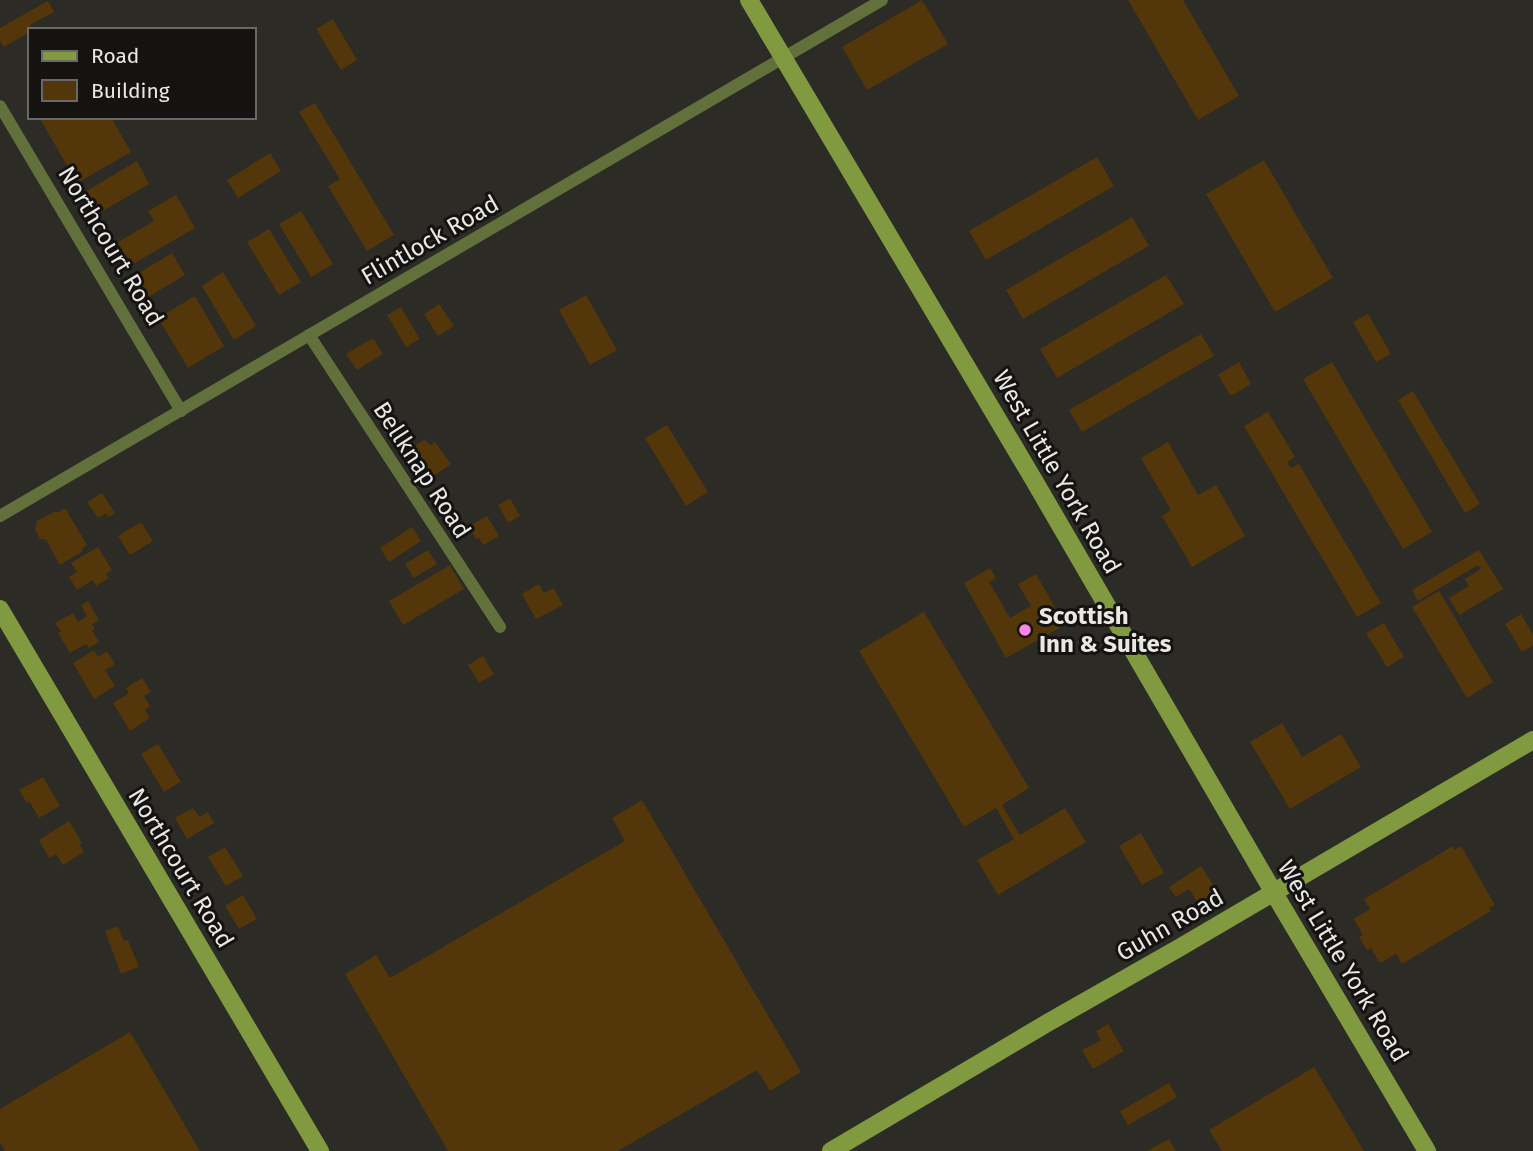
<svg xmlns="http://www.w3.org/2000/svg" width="1533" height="1151" font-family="'Fira Sans',sans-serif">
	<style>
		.building { fill: #533609 }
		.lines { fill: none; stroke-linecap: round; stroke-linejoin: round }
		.street { stroke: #62713c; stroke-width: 12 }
		.secondary { stroke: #81993f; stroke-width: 18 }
		.poi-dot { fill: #fc86e4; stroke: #141311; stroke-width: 2.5 }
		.labels { text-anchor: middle; stroke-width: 6; stroke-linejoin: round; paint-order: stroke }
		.street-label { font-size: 24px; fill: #e9e8e5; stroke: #141311 }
		.poi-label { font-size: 24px; font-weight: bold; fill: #e9e8e5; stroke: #141311; text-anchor: start }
	</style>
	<rect width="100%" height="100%" fill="#2c2b26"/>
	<g class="building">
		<path d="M922 0 948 44 867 90 842 47Z"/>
		<path d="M1128 0H1183L1239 96 1198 120Z"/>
		<path d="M48 1 54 12 30 25 32 30H30V32L4 47 0 41V28Z"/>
		<path d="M333 19 357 60 341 70 316 29Z"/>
		<path d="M315 103 394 235 367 251 328 186 340 179 299 112Z"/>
		<path d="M39 117H111L131 152 77 183Z"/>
		<path d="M270 153 281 171 238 198 227 180Z"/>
		<path d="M1097 157 1114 186 986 260 969 231Z"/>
		<path d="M1264 160 1333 278 1275 312 1206 194Z"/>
		<path d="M137 161 149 184 96 215 83 193Z"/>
		<path d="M176 195 195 228 126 268 113 245 154 221 148 211Z"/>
		<path d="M301 211 333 264 311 277 279 224Z"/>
		<path d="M1132 217 1149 246 1023 319 1006 290Z"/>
		<path d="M269 229 301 282 279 295 247 242Z"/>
		<path d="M172 253 185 275 145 299 132 277Z"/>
		<path d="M223 272 256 326 234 340 202 286Z"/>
		<path d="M1166 275 1184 304 1057 378 1040 349Z"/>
		<path d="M586 295 617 350 590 365 559 310Z"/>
		<path d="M195 296 224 346 188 368 158 318Z"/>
		<path d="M439 304 454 326 438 336 424 314Z"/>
		<path d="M401 307 420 339 406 347 387 315Z"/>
		<path d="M1368 314 1391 354 1376 362 1353 322Z"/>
		<path d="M1201 334 1214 356 1082 432 1069 410Z"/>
		<path d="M373 338 383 354 357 370 346 354Z"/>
		<path d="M1239 362 1251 384 1231 396 1218 375Z"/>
		<path d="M1332 362 1432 532 1403 549 1303 379Z"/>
		<path d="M1413 391 1480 504 1465 513 1398 400Z"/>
		<path d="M1268 412 1295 457 1287 462 1291 468 1299 464 1381 603 1357 617 1244 426Z"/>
		<path d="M667 425 708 492 686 506 645 438Z"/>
		<path d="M425 439 430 445 435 442 451 464 432 477 418 457 421 455 415 446Z"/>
		<path d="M1168 442 1198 495 1216 485 1245 536 1192 567 1162 516 1171 510 1141 458Z"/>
		<path d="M102 493 115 513 108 517 106 513 98 518 87 502Z"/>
		<path d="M510 498 520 516 508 523 498 505Z"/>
		<path d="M65 508 87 545 82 549 83 551 60 565 46 540 40 539 35 529 37 521 54 512H59Z"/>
		<path d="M487 516 499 536 483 545 479 538 476 539 469 526Z"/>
		<path d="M141 522 153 541 130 555 118 536Z"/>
		<path d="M412 527 421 541 389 562 380 548Z"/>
		<path d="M98 547 112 570 106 574 109 578 96 586 93 580 77 590 69 577 77 572 71 563Z"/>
		<path d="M428 550 437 564 414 578 405 564Z"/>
		<path d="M1479 550 1503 589 1459 615 1449 598 1469 586 1465 579 1481 569 1478 565 1418 601 1412 590Z"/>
		<path d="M450 565 464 589 403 625 389 601Z"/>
		<path d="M990 568 996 578 989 582 1010 618 1031 606 1018 584 1036 574 1065 625 1006 658 964 583Z"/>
		<path d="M539 584 544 593 554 588 563 605 536 619 522 594Z"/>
		<path d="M1439 591 1493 682 1467 698 1412 607Z"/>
		<path d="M88 601 99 620 92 624 95 629 92 630 99 642 89 648 86 644 70 653 58 633 61 632 55 623 73 613 78 622 87 616 81 605Z"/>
		<path d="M924 612 1029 788 1002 805 1020 835 1065 808 1086 842 998 895 977 860 1014 839 996 808 964 827 859 651Z"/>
		<path d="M1521 614 1533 635V646L1522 652 1505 624Z"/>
		<path d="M1384 623 1404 657 1387 667 1366 633Z"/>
		<path d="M94 650 98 657 107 651 115 664 105 670 115 686 94 699 73 663Z"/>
		<path d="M483 656 494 674 479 683 468 665Z"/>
		<path d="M142 678 151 692 144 696 150 706 145 710 150 718 130 731 113 703 129 693 126 688Z"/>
		<path d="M1282 723 1302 757 1341 734 1361 767 1290 809 1250 742Z"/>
		<path d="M158 744 181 782 164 792 141 754Z"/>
		<path d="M43 777 60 806 39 818 29 801 27 803 19 790Z"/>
		<path d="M642 800 801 1072 770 1091 757 1070 618 1151H448L345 974 376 955 390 978 625 841 612 818Z"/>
		<path d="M193 808 199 817 208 812 214 823 187 839 175 818Z"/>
		<path d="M69 821 82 843 79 844 84 852 63 865 56 854 49 858 39 840Z"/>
		<path d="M1141 833 1164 873 1142 885 1119 846Z"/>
		<path d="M1453 846 1454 850 1461 846 1495 905 1489 908 1491 911 1402 964 1396 954 1380 963 1371 948 1367 950 1359 937 1363 935 1354 919 1370 909 1364 899Z"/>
		<path d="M225 847 243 876 226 886 208 857Z"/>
		<path d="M1201 866 1217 891 1209 895 1212 899 1200 906 1189 889 1176 897 1169 887Z"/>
		<path d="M243 895 257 919 239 929 225 906Z"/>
		<path d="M118 926 124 941 128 940 139 967 121 974 105 931Z"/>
		<path d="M1108 1024 1124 1051 1093 1069 1082 1050 1101 1040 1096 1031Z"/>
		<path d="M130 1032 200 1151H5L0 1143V1109Z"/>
		<path d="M1314 1067 1364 1151H1222L1209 1130Z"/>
		<path d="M1169 1083 1177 1097 1128 1125 1120 1111Z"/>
		<path d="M1169 1139 1176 1151H1147Z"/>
	</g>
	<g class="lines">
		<g class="street">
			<path d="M0 106 181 411"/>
			<path d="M309 335 500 627"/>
			<path d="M0 516 882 0"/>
		</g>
		<g class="secondary">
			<path d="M749 0 1035 482 1274 893 1427 1151"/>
			<path d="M0 609 320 1151"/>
			<path d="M831 1151 1049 1022 1179 948 1533 740"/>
		</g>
	</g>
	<circle class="poi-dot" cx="1025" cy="630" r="7"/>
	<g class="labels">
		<g class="street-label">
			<text transform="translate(430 240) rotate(-30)" y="8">Flintlock Road</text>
			<text transform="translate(111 246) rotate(59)" y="8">Northcourt Road</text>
			<text transform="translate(422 470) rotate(57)" y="8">Bellknap Road</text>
			<text transform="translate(1057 472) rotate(60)" y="8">West Little York Road</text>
			<text transform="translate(181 868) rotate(59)" y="8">Northcourt Road</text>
			<text transform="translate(1170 925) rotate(-30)" y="8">Guhn Road</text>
			<text transform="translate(1343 961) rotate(59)" y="8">West Little York Road</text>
		</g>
		<g class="poi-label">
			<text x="1039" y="624">Scottish<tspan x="1039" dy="28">Inn &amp; Suites</tspan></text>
		</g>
	</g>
	<rect x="28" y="28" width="228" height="91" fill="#141311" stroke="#696866" stroke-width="2"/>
	<rect x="42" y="51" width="35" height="10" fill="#81993f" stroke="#696866" stroke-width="2"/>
	<text x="91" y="63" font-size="21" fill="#e9e8e5">Road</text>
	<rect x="42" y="80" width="35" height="21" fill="#533609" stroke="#696866" stroke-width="2"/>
	<text x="91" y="98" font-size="21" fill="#e9e8e5">Building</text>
</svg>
